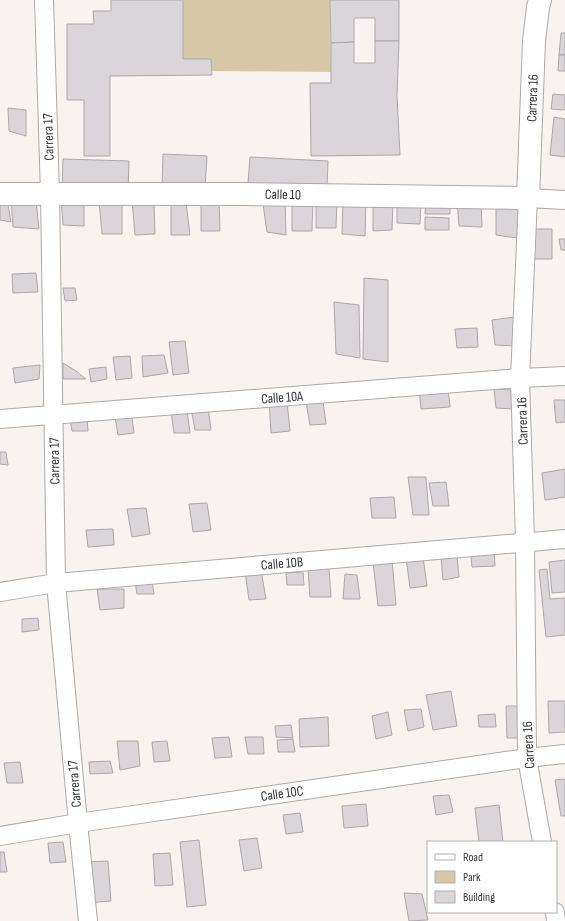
<svg xmlns="http://www.w3.org/2000/svg" width="565" height="921" font-family="'Sofia Sans Condensed',sans-serif">
	<style>
		.green { fill: #d6c7a6 }
		.building { fill: #dad5d8; stroke: #ada8ab }
		.lines { fill: none; stroke-linecap: round; stroke-linejoin: round }
		.minor-casing { stroke: #afa9a9; stroke-width: 20 }
		.tertiary-casing { stroke: #afa9a9; stroke-width: 24 }
		.minor { stroke: #fff; stroke-width: 18 }
		.tertiary { stroke: #fff; stroke-width: 22 }
		.labels { text-anchor: middle; stroke-width: 3.5; stroke-linejoin: round; paint-order: stroke }
		.street-label { font-size: 14px; fill: #393737; stroke: #fff }
	</style>
	<rect width="100%" height="100%" fill="#f8f2f1"/>
	<path class="green" d="M183 0H330L331 72 211 71V59H183Z"/>
	<g class="building">
		<path d="M111 0H183V59H211L212 75 110 76V156H84V100H67V24H94L93 11H111Z"/>
		<path d="M330 0H399V41H375V18H354V42L331 43Z"/>
		<path d="M561 33H565V54L559 55Z"/>
		<path d="M375 41H399L397 95 400 155 311 156 310 83H331V43L354 42V63H375Z"/>
		<path d="M559 55H565V71H558Z"/>
		<path d="M553 94 565 95V110L551 109Z"/>
		<path d="M8 108 26 110V136L9 131Z"/>
		<path d="M554 117 565 119V157L550 155Z"/>
		<path d="M163 154 207 156 205 189 162 188Z"/>
		<path d="M250 157 328 161 327 187 248 183Z"/>
		<path d="M63 159 129 161 128 192 62 190Z"/>
		<path d="M285 196 286 235 267 232 262 197Z"/>
		<path d="M313 196 312 231H292V197Z"/>
		<path d="M201 197 219 198 220 231H201Z"/>
		<path d="M337 197 336 228H316V198Z"/>
		<path d="M343 197 366 198 365 236 342 234Z"/>
		<path d="M11 198 36 201 39 229 13 227Z"/>
		<path d="M397 198 421 199 420 224 397 223Z"/>
		<path d="M61 199 84 200V226L63 225Z"/>
		<path d="M457 199 481 200 482 227 459 226Z"/>
		<path d="M496 199 520 201 517 238 496 235Z"/>
		<path d="M0 200H7L11 222 0 220Z"/>
		<path d="M373 200H393L392 230 373 231Z"/>
		<path d="M99 201H122V234H102Z"/>
		<path d="M132 201H154L155 234 135 235Z"/>
		<path d="M171 201 186 202 190 235H171Z"/>
		<path d="M426 201 450 202V214H425Z"/>
		<path d="M425 217 449 218V230H425Z"/>
		<path d="M530 229H552V259H532Z"/>
		<path d="M559 239H565V250H561Z"/>
		<path d="M36 273 38 292 13 293 12 274Z"/>
		<path d="M364 278 388 280V362L363 359Z"/>
		<path d="M63 288H75L77 300 65 301Z"/>
		<path d="M334 302 359 305 360 358 336 354Z"/>
		<path d="M515 317 516 346 495 345 492 320Z"/>
		<path d="M477 328 478 347 457 348 455 329Z"/>
		<path d="M185 341 189 373 173 375 169 342Z"/>
		<path d="M164 355 168 373 143 377 142 356Z"/>
		<path d="M130 356 132 378 116 380 113 357Z"/>
		<path d="M63 363 76 371 86 379H63Z"/>
		<path d="M40 365 39 379 15 383 13 368Z"/>
		<path d="M106 367 107 379 91 382 89 369Z"/>
		<path d="M448 388 450 407 421 409 419 389Z"/>
		<path d="M494 389 511 390 513 409 496 408Z"/>
		<path d="M554 400H565V422L556 423Z"/>
		<path d="M269 401H287L290 431 271 433Z"/>
		<path d="M323 401 326 424 310 425 306 402Z"/>
		<path d="M208 407 211 430H195L191 408Z"/>
		<path d="M131 410 134 433 118 435 114 411Z"/>
		<path d="M187 410 190 433H174L171 411Z"/>
		<path d="M87 418 88 431H72L70 419Z"/>
		<path d="M0 452H6L8 465 0 464Z"/>
		<path d="M565 469V497L545 500 542 473Z"/>
		<path d="M408 477H426L429 515H413Z"/>
		<path d="M446 482 449 506H433L429 483Z"/>
		<path d="M394 497 396 518H372L370 498Z"/>
		<path d="M207 503 211 530 193 532 189 504Z"/>
		<path d="M146 508 150 534 132 537 127 509Z"/>
		<path d="M113 529 114 545 88 547 86 530Z"/>
		<path d="M470 548H494L495 566 472 567Z"/>
		<path d="M457 556 459 577 443 580 441 557Z"/>
		<path d="M423 557 427 586 410 588 406 558Z"/>
		<path d="M392 560 396 605 378 606 373 562Z"/>
		<path d="M565 560V592L552 593 549 562Z"/>
		<path d="M329 568 331 597H310L308 569Z"/>
		<path d="M547 569 550 599 565 598V635L546 637 539 570Z"/>
		<path d="M261 570 266 599 249 600 245 571Z"/>
		<path d="M303 572 304 585H287L286 573Z"/>
		<path d="M345 574 357 575 360 599H343Z"/>
		<path d="M152 581 154 594H137L135 582Z"/>
		<path d="M97 589H124V608L100 610Z"/>
		<path d="M38 618 39 630 22 632V619Z"/>
		<path d="M451 691 457 726 433 730 426 695Z"/>
		<path d="M548 701H565V732L549 733Z"/>
		<path d="M506 706H520L521 738H507Z"/>
		<path d="M421 709 424 727 408 731 404 710Z"/>
		<path d="M388 712 392 735 376 739 372 716Z"/>
		<path d="M495 714 496 727H479L478 715Z"/>
		<path d="M328 717 329 746 300 747 299 719Z"/>
		<path d="M291 725 293 738 276 737 275 726Z"/>
		<path d="M229 737 232 757 215 758 212 738Z"/>
		<path d="M245 737H263L264 754H248Z"/>
		<path d="M293 739 295 752H278L277 740Z"/>
		<path d="M117 741H138L140 766 120 770Z"/>
		<path d="M167 741 170 761 154 762 152 742Z"/>
		<path d="M110 761 113 773 90 774 89 762Z"/>
		<path d="M20 762 23 783H7L4 763Z"/>
		<path d="M565 779V816H561L555 780Z"/>
		<path d="M449 795 453 812 436 815 433 796Z"/>
		<path d="M366 804 368 826 344 828 342 806Z"/>
		<path d="M499 805 503 842H479L475 808Z"/>
		<path d="M300 813 303 832 286 834 283 815Z"/>
		<path d="M257 838 262 868 244 871 239 840Z"/>
		<path d="M199 840 206 905 187 907 180 842Z"/>
		<path d="M63 842 66 862 50 863 48 843Z"/>
		<path d="M0 852H4L7 872H0Z"/>
		<path d="M170 853 173 885 155 886 153 854Z"/>
		<path d="M108 861 111 901 87 903 84 862Z"/>
		<path d="M404 893 422 894 428 920 409 921Z"/>
	</g>
	<g class="lines">
		<g class="minor-casing">
			<g id="minor">
				<path d="M44 0 50 194 56 583 78 823 88 921"/>
				<path d="M0 419 520 378 565 376"/>
				<path d="M0 592 56 583 565 539"/>
				<path d="M0 836 78 823 527 758 565 754"/>
				<path d="M542 842 527 758 525 541 520 378 528 198 565 200"/>
				<path d="M555 912 556 921"/>
			</g>
		</g>
		<g class="tertiary-casing">
			<path id="tertiary" d="M0 194H243L528 198 534 41 538 7 540 0"/>
		</g>
		<use href="#minor" class="minor"/>
		<use href="#tertiary" class="tertiary"/>
	</g>
	<g class="labels">
		<g class="street-label">
			<text transform="translate(532 98) rotate(-88)" y="5">Carrera 16</text>
			<text transform="translate(48 137) rotate(-92)" y="5">Carrera 17</text>
			<text transform="translate(283 194) rotate(1)" y="5">Calle 10</text>
			<text transform="translate(282 397) rotate(-4)" y="5">Calle 10A</text>
			<text transform="translate(522 421) rotate(-92)" y="5">Carrera 16</text>
			<text transform="translate(54 461) rotate(-91)" y="5">Carrera 17</text>
			<text transform="translate(282 563) rotate(-5)" y="5">Calle 10B</text>
			<text transform="translate(528 745) rotate(-93)" y="5">Carrera 16</text>
			<text transform="translate(74 784) rotate(-95)" y="5">Carrera 17</text>
			<text transform="translate(282 793) rotate(-8)" y="5">Calle 10C</text>
		</g>
	</g>
	<rect x="427" y="841" width="130" height="72" fill="#ffffff" stroke="#b0afaf"/>
	<rect x="435" y="854" width="20" height="6" fill="#ffffff" stroke="#b0afaf"/>
	<text x="463" y="861" font-size="12" fill="#393737">Road</text>
	<rect x="435" y="871" width="20" height="12" fill="#d6c7a6" stroke="#b0afaf"/>
	<text x="463" y="881" font-size="12" fill="#393737">Park</text>
	<rect x="435" y="891" width="20" height="12" fill="#dad5d8" stroke="#b0afaf"/>
	<text x="463" y="901" font-size="12" fill="#393737">Building</text>
</svg>
